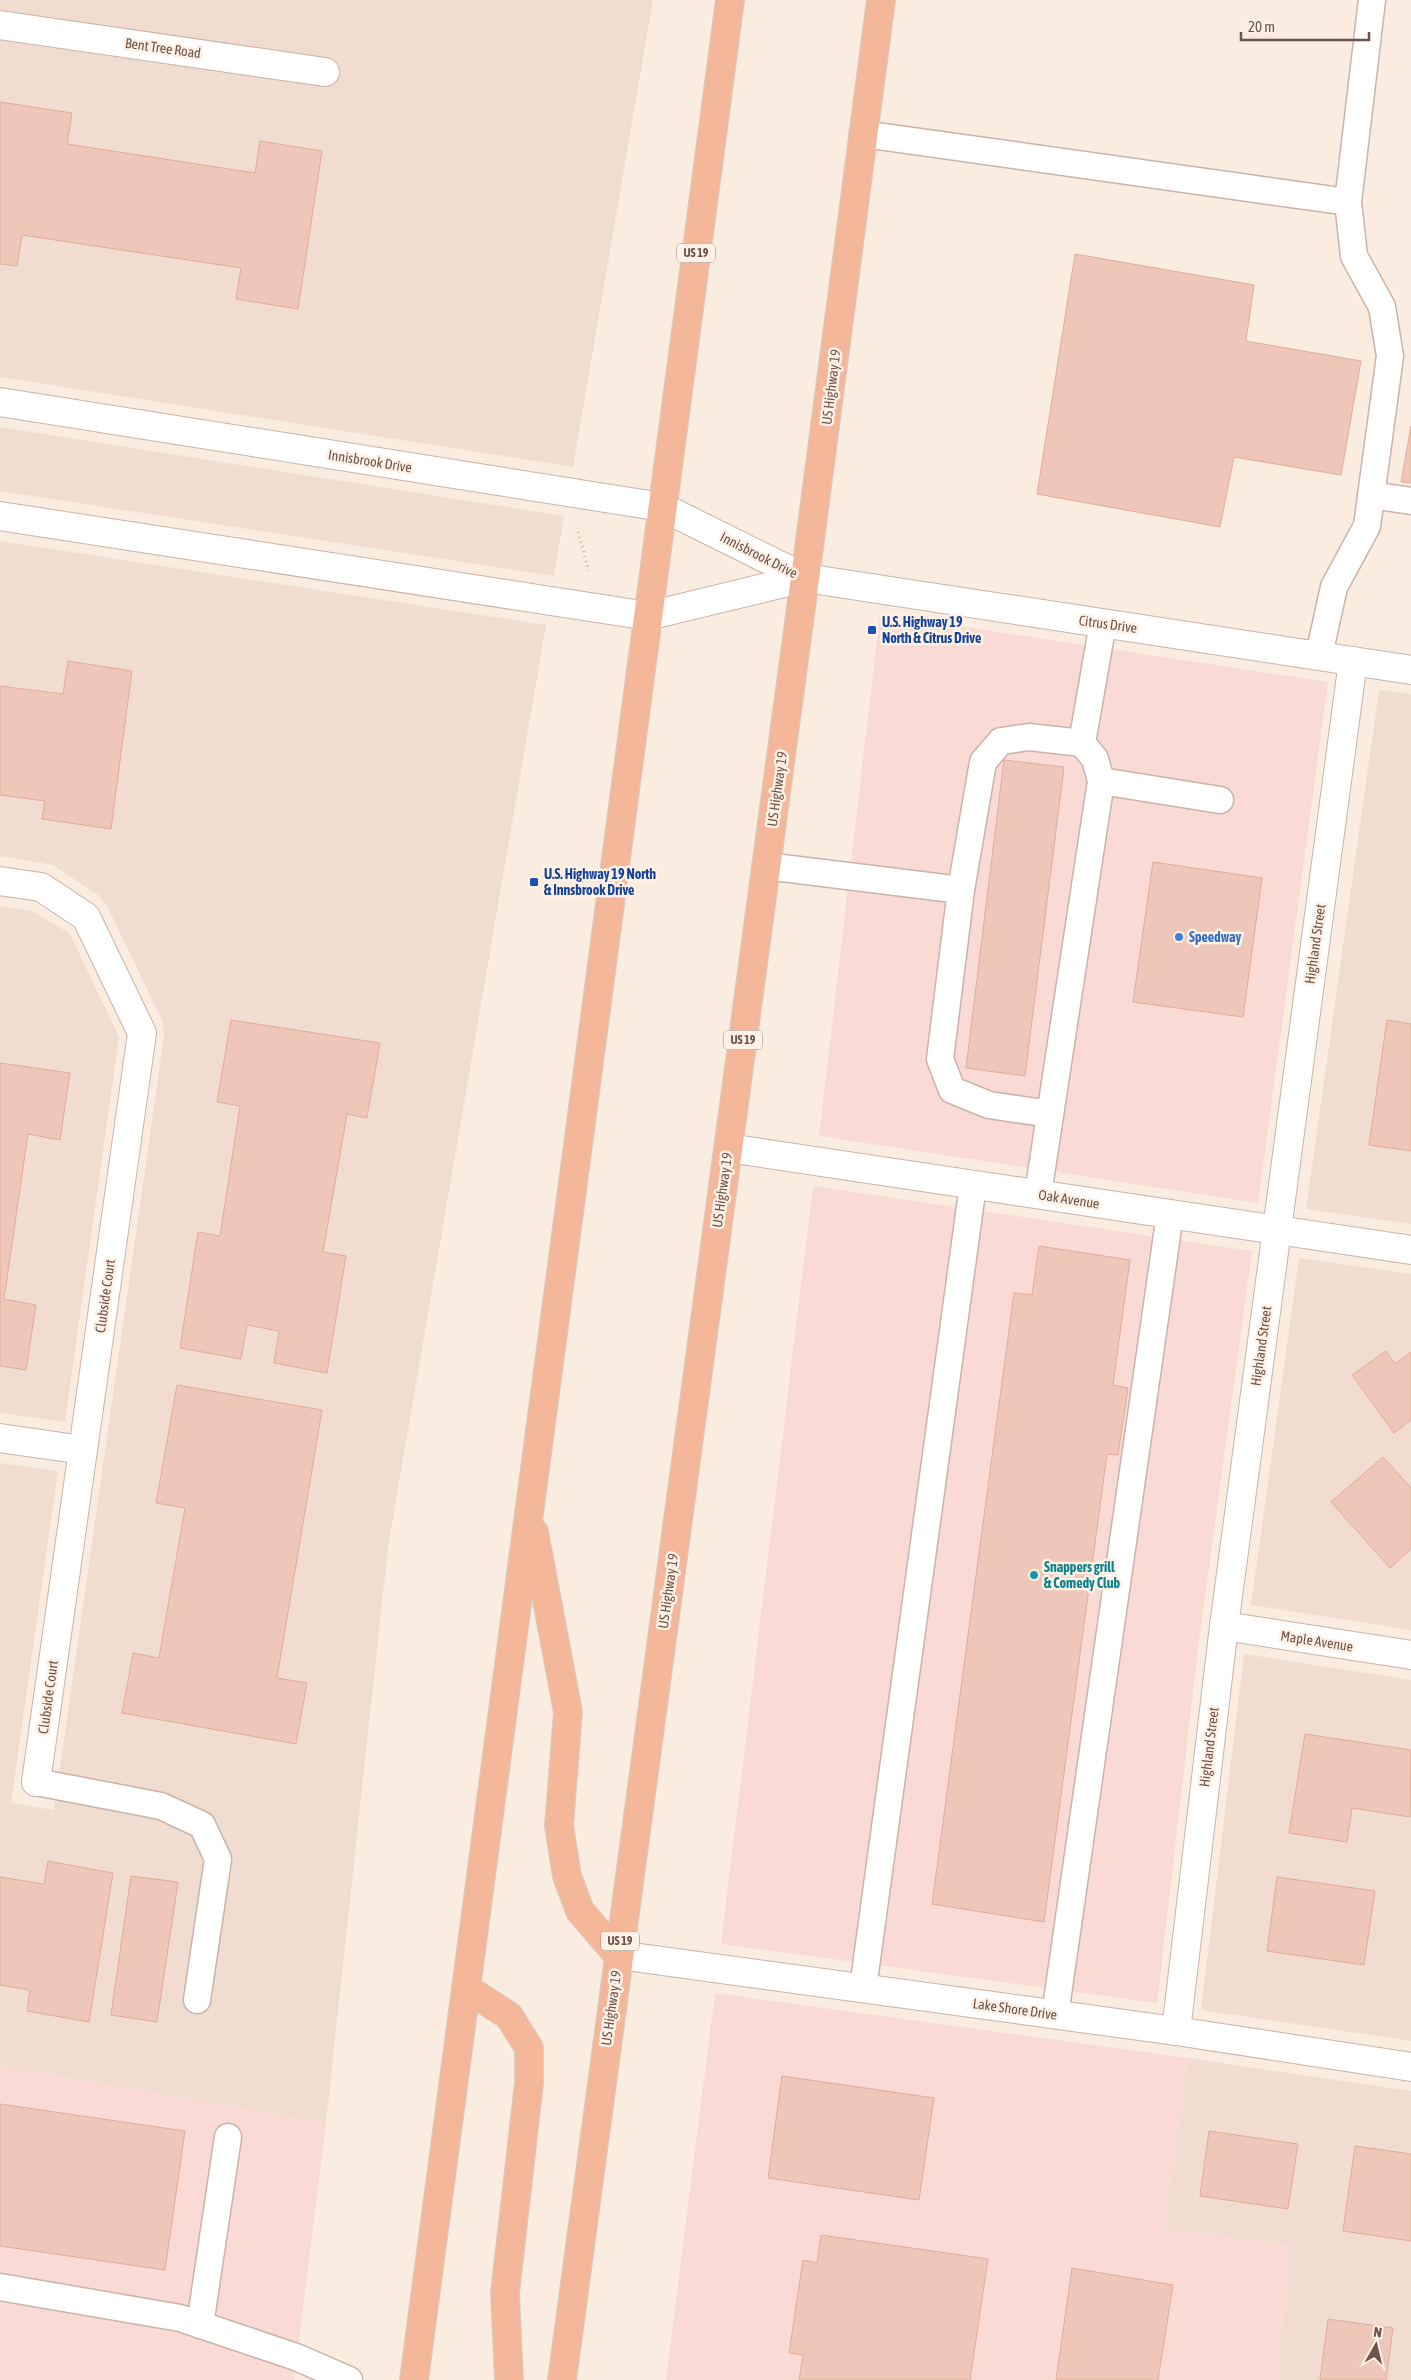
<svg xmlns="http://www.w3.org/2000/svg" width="1411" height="2380" font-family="'Asap Condensed',sans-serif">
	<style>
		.residential { fill: #f1ddcf }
		.commercial { fill: #fadad4 }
		.building { fill: #eec7b9; stroke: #e0ac9a }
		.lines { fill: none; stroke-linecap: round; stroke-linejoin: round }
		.service-casing { stroke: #cab3a8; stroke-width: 29 }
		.minor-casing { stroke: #cab3a8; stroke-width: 30 }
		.tertiary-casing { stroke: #cab3a8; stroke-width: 30 }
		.trunk-casing { stroke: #d7cfcc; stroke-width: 30 }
		.path { stroke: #d2ab9d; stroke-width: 3; stroke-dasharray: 1 4; stroke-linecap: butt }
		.service { stroke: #fff; stroke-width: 26 }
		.minor { stroke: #fff; stroke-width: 28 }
		.tertiary { stroke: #fff; stroke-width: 28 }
		.trunk { stroke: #f4b79a; stroke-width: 28 }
		.transit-dot { fill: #1a4fb4; stroke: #fef1e5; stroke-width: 2 }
		.shop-dot { fill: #3f7fe0; stroke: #fef1e5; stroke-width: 2 }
		.culture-dot { fill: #0f9aa8; stroke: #fef1e5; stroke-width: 2 }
		.labels { text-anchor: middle; stroke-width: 5; stroke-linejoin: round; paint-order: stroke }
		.shield { fill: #fef1e5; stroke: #9a8278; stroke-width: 1 }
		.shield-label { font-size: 12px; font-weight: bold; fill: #6f5249 }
		.street-label { font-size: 14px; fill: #6f5249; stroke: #fef1e5 }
		.transit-label { font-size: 14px; font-weight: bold; fill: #164399; stroke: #fef1e5; text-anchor: start }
		.shop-label { font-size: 14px; font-weight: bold; fill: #366cbe; stroke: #fef1e5; text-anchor: start }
		.culture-label { font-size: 14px; font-weight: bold; fill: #0d838f; stroke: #fef1e5; text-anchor: start }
	</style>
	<rect width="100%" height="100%" fill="#faede0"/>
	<g class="residential">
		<path d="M0 0H653L573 467 0 377Z"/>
		<path d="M0 427 564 516 554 576 0 491Z"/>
		<path d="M0 541 546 625 388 1547 326 2123 0 2066V1463L58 1471 11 1803 54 1810 164 1036 162 1020 106 904 98 895 53 865 0 856Z"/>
		<path d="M1379 690 1411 694V1224L1306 1209Z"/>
		<path d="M0 906 33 911 70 934 119 1037 65 1422 0 1413Z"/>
		<path d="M1299 1258 1411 1274V1630L1251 1605Z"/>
		<path d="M1244 1654 1411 1680V2041L1201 2010Z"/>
		<path d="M1188 2058 1411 2091V2380H1278L1290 2245 1164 2229Z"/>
	</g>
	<g class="commercial">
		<path d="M880 614 1328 682 1258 1203 819 1136Z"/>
		<path d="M813 1186 1252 1251 1198 1648 1157 2003 721 1944Z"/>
		<path d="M715 1993 1188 2058 1164 2229 1290 2245 1278 2380H666Z"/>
		<path d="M0 2066 326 2123 294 2380H0Z"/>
	</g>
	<g class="building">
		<path d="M0 102 72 113 67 144 255 173 260 141 322 151 298 309 236 299 241 268 22 235 17 266 0 264Z"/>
		<path d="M1075 254 1254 285 1246 341 1361 361 1341 475 1234 457 1220 527 1037 494Z"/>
		<path d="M1411 426V483L1401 482Z"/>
		<path d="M68 661 132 671 111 829 42 819 45 801 0 795V686L63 694Z"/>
		<path d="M1004 760 1064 767 1025 1076 966 1068Z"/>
		<path d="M1153 862 1262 878 1243 1017 1133 1002Z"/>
		<path d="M231 1020 380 1043 367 1118 347 1114 323 1252 346 1256 327 1373 274 1363 279 1331 247 1325 241 1359 180 1348 198 1232 220 1236 240 1106 217 1102Z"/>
		<path d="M1387 1020 1411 1024V1151L1369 1145Z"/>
		<path d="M0 1063 70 1073 60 1140 28 1134 4 1299 36 1305 26 1370 0 1366Z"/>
		<path d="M1039 1246 1130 1260 1113 1385 1128 1388 1118 1455 1107 1454 1044 1922 932 1904 1014 1293 1032 1295Z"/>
		<path d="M1386 1351 1395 1364 1411 1352V1420L1394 1433 1352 1375Z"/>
		<path d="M177 1385 322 1410 277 1678 307 1683 296 1744 122 1713 133 1653 159 1658 185 1508 156 1503Z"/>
		<path d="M1383 1457 1411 1488V1549L1390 1568 1331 1502Z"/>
		<path d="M1305 1734 1411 1750 1410 1817 1352 1808 1347 1842 1289 1833Z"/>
		<path d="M48 1861 113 1873 89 2022 27 2011 30 1990 0 1985V1877L44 1884Z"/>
		<path d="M131 1876 178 1882 157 2022 111 2015Z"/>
		<path d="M1277 1877 1375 1891 1364 1965 1267 1951Z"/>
		<path d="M782 2076 934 2098 919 2200 768 2178Z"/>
		<path d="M0 2104 185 2131 165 2270 0 2246Z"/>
		<path d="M1209 2131 1298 2144 1288 2209 1200 2196Z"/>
		<path d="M1355 2146 1411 2154V2241L1343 2231Z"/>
		<path d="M821 2235 988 2259 970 2380H799L803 2355 789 2353 803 2260 817 2263Z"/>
		<path d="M1072 2268 1173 2285 1158 2380H1056Z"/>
		<path d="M1328 2319 1393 2328 1386 2380H1320Z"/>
	</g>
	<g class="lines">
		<g class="service-casing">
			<g id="service">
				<path d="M863 134 1348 202"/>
				<path d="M1371 495 1411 501"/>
				<path d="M1319 655 1334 587 1367 526 1390 356 1382 307 1354 256 1348 202 1372 0"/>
				<path d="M1082 743 1103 623"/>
				<path d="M1101 781 1220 800"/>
				<path d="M766 866 961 890 983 762 1001 741 1029 737 1082 743 1095 759 1101 781 1038 1194"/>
				<path d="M961 890 940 1059 952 1090 989 1105 1050 1114"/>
				<path d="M36 1782 161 1806 202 1825 218 1859 197 2000"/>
				<path d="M863 1988 973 1185"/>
				<path d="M1055 2015 1170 1214"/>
				<path d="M0 2287 180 2318 296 2357 349 2380"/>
				<path d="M200 2325 228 2137"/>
			</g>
		</g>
		<g class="minor-casing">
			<g id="minor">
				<path d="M0 25 325 72"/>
				<path d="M805 578 1411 670"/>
				<path d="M0 881 41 887 86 917 142 1033 36 1782"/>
				<path d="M728 1148 1411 1250"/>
				<path d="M0 1438 83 1450"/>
				<path d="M1224 1626 1411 1655"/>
				<path d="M618 1955 1176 2031 1411 2067"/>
				<path d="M1176 2031 1224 1626 1353 661"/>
			</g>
		</g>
		<g class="tertiary-casing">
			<g id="tertiary">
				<path d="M0 402 662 507 805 578"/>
				<path d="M0 516 648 616 805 578"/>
			</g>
		</g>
		<g class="trunk-casing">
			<g id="trunk">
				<path d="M534 1532 568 1712 559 1826 567 1876 580 1911 618 1955"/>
				<path d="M466 1988 509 2016 529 2048V2083L505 2293 509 2380"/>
				<path d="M414 2380 730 0"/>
				<path d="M562 2380 805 578 881 0"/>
			</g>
		</g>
		<path class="path" d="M578 532 589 571"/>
		<use href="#service" class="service"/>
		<use href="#minor" class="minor"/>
		<use href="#tertiary" class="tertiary"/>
		<use href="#trunk" class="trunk"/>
	</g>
	<g class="transit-dot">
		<rect x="867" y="625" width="10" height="10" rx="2.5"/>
		<rect x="529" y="877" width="10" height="10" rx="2.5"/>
	</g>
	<circle class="shop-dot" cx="1179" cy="937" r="5"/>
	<circle class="culture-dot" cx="1034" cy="1575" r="5"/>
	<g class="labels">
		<g class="shield">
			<rect x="677" y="243.5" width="38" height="19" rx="4"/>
			<rect x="724" y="1030.5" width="38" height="19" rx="4"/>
			<rect x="601" y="1931.5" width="38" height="19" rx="4"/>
		</g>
		<g class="shield-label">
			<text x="696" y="257">US 19</text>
			<text x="743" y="1044">US 19</text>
			<text x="620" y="1945">US 19</text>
		</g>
		<g class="street-label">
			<text transform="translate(163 48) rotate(8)" y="5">Bent Tree Road</text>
			<text transform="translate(831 387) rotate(-83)" y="5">US Highway 19</text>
			<text transform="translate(370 461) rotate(9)" y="5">Innisbrook Drive</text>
			<text transform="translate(759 555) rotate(27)" y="5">Innisbrook Drive</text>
			<text transform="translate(1108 624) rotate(8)" y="5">Citrus Drive</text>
			<text transform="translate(777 789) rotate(-82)" y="5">US Highway 19</text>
			<text transform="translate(1315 944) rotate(-82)" y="5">Highland Street</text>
			<text transform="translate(722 1190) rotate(-82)" y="5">US Highway 19</text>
			<text transform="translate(1069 1199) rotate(9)" y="5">Oak Avenue</text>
			<text transform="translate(105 1296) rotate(-82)" y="5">Clubside Court</text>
			<text transform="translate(1261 1346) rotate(-82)" y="5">Highland Street</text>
			<text transform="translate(668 1591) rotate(-82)" y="5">US Highway 19</text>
			<text transform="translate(1317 1641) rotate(9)" y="5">Maple Avenue</text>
			<text transform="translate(48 1697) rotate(-82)" y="5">Clubside Court</text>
			<text transform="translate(1209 1747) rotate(-83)" y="5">Highland Street</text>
			<text transform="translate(611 2008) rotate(-82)" y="5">US Highway 19</text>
			<text transform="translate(1015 2009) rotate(8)" y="5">Lake Shore Drive</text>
		</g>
		<g class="transit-label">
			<text x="882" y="627">U.S. Highway 19<tspan x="882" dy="16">North &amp; Citrus Drive</tspan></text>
			<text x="544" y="879">U.S. Highway 19 North<tspan x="544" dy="16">&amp; Innsbrook Drive</tspan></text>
		</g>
		<g class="shop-label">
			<text x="1189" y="942">Speedway</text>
		</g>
		<g class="culture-label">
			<text x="1044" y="1572">Snappers grill<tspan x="1044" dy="16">&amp; Comedy Club</tspan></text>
		</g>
	</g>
	<g transform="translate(1376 2345) rotate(8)" stroke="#fef1e5" stroke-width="4" paint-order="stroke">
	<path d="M0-4L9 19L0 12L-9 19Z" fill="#6f5249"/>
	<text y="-8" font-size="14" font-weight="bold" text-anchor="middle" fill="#6f5249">N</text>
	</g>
	<path d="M1241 32v8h128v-8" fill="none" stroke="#6f5249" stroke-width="2.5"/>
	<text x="1248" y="32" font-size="15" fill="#6f5249" stroke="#fef1e5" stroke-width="4" paint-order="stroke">20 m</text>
</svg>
